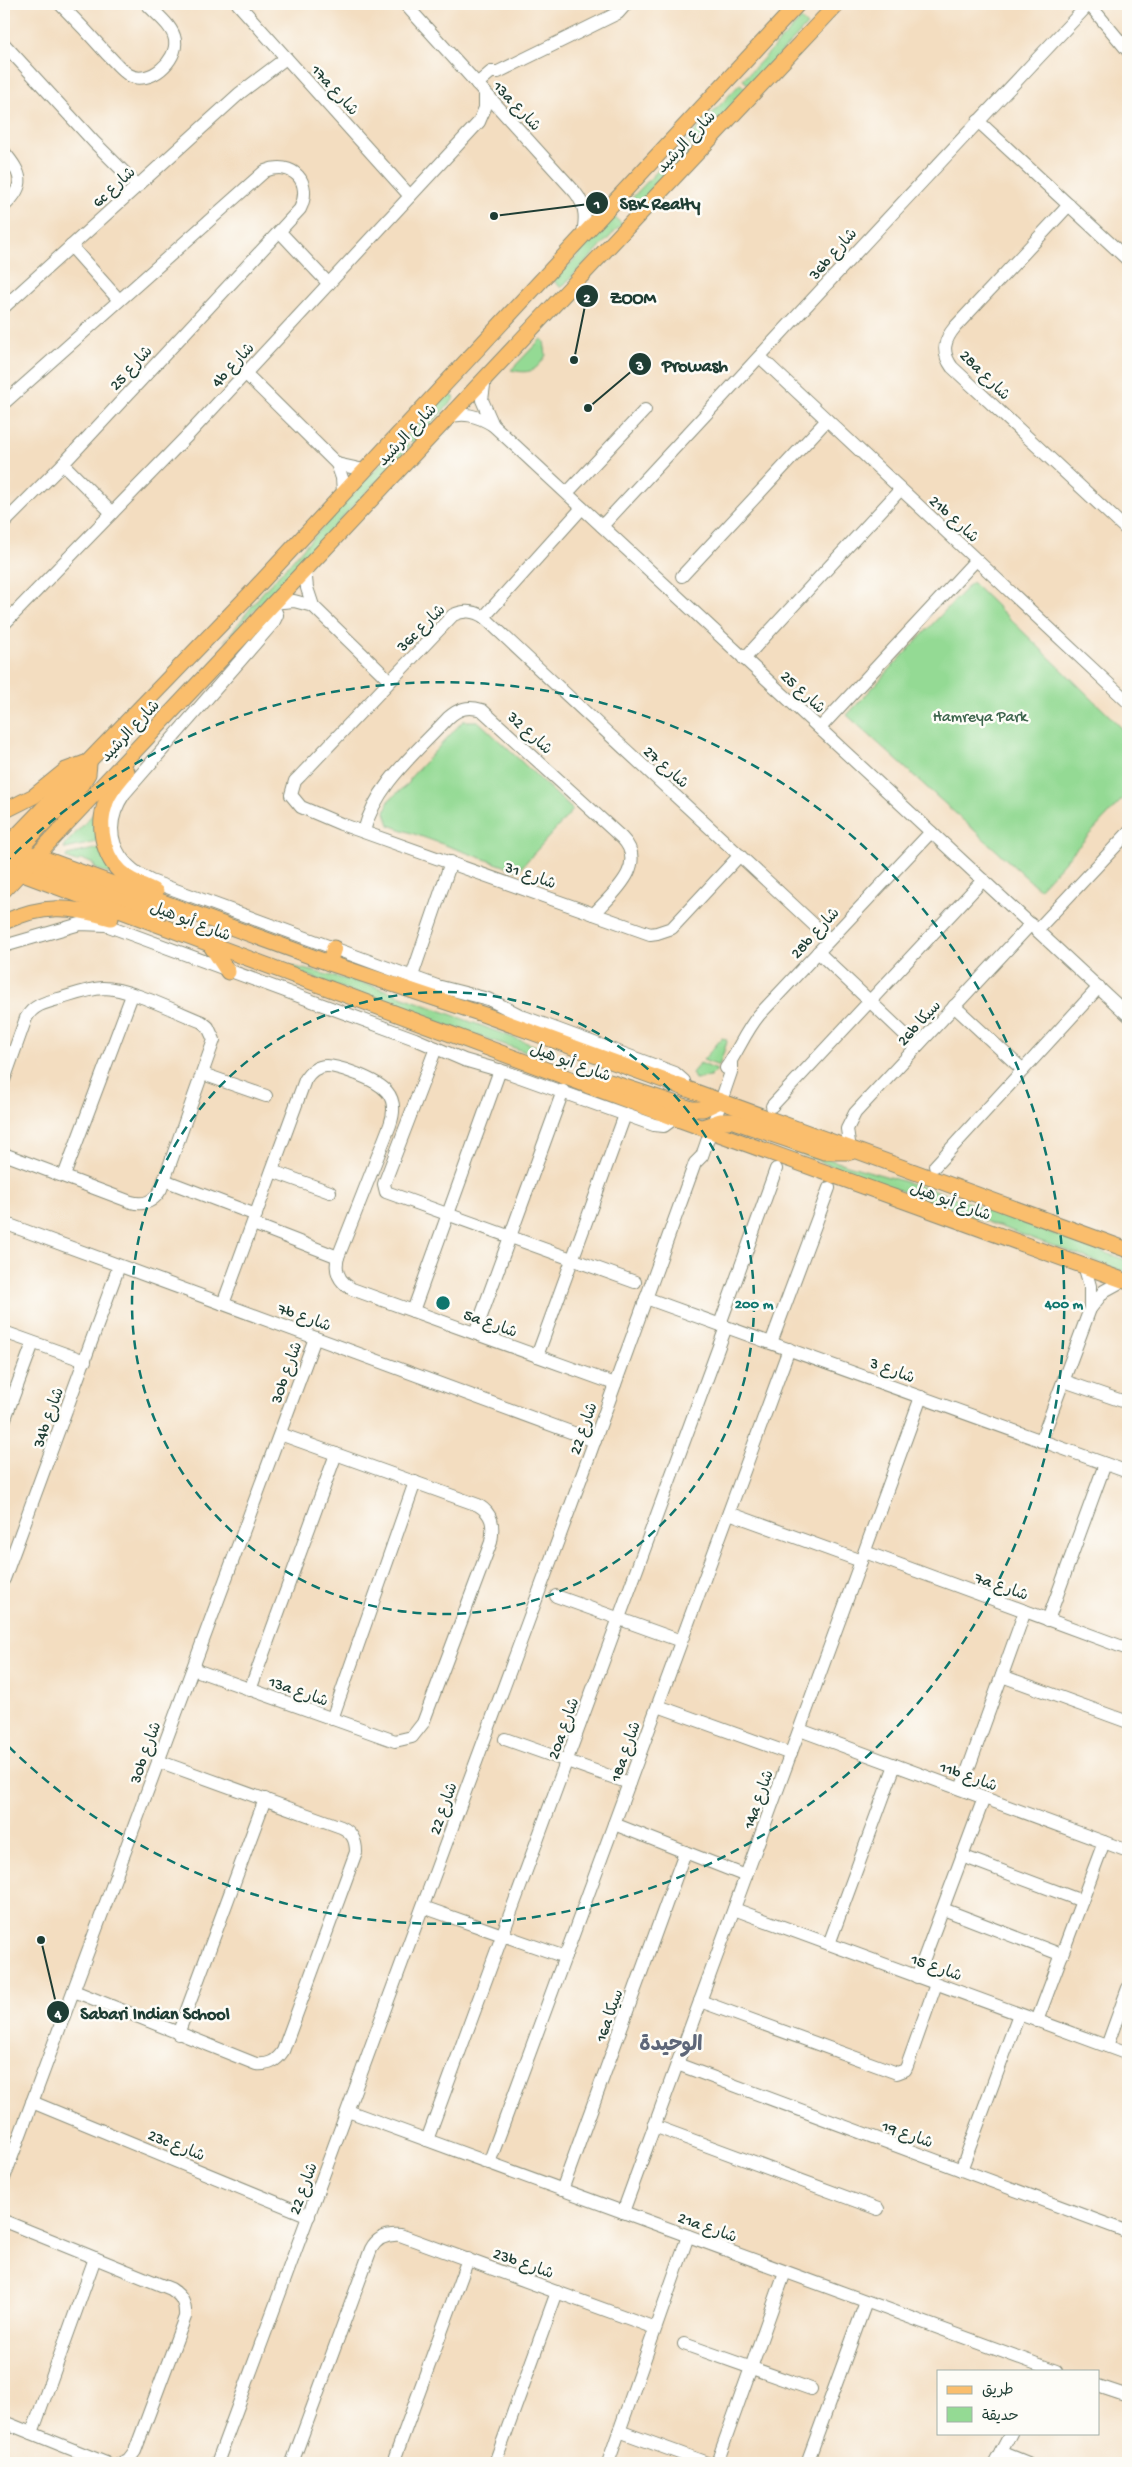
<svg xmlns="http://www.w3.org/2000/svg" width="1132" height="2467" font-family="'Gochi Hand','Playpen Sans Arabic',sans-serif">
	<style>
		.green { fill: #94da94; stroke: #5a8c64 }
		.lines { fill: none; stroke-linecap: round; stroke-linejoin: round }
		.minor-casing { stroke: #898d7a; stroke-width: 14 }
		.major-casing { stroke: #898d7a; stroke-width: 17 }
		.minor { stroke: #fff; stroke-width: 12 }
		.major { stroke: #fabe6d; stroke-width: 15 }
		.ring { fill: none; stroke: #0f766e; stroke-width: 2.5; stroke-dasharray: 9 6 }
		.labels { text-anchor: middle; stroke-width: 5; stroke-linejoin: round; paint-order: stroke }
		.street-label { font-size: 16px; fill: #1f3d34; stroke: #fdfcf7 }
		.park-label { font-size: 16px; fill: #3c644c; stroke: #fdfcf7 }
		.district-label { font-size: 21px; font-weight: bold; fill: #5e6779; stroke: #fdfcf7 }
		.centre { fill: #0f766e; stroke: #fdfcf7; stroke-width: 2.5 }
		.ring-label { font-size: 15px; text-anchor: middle; font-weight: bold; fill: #0f766e; stroke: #fdfcf7; stroke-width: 5; stroke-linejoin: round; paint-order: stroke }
		.leader { fill: none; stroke: #1f3d34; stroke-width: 2 }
		.callout-dot { fill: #1f3d34; stroke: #fdfcf7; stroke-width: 2 }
		.mark-label { font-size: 15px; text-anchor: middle; font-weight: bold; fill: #fff }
		.callout-label { font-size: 18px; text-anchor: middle; font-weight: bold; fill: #1f3d34; stroke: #fdfcf7; stroke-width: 5; stroke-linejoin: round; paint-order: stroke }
	</style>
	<rect width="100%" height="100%" fill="#fdfcf7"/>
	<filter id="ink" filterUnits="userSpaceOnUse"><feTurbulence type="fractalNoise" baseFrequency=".02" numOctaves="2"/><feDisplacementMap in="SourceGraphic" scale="10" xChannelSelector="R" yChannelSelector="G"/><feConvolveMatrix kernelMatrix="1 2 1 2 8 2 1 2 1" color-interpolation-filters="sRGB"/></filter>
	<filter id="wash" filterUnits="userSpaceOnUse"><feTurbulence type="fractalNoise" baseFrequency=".0096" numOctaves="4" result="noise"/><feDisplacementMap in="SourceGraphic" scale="20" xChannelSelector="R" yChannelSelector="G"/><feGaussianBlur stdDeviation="1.12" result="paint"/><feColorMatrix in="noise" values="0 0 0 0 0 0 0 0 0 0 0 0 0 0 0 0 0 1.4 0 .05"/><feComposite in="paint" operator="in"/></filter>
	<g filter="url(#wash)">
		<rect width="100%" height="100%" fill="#f3ddc0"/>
		<g class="green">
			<path d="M801 19 807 25 750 86 743 80Z"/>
			<path d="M740 84 747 90 693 148 686 141Z"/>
			<path d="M683 144 691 150 639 206 631 199Z"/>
			<path d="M614 217 622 224 561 288 554 281Z"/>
			<path d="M541 339 544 341 546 355C536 372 529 374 511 370Z"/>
			<path d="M449 392 455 398 413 443 406 437Z"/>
			<path d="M403 440 410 446 224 642 263 592Z"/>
			<path d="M972 582 1128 734V793L1039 889 847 715Z"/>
			<path d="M463 721H478L573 810 518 871 389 825 385 812 389 800 409 783 411 777Z"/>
			<path d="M94 813H96L97 842 65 849 64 846Z"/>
			<path d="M99 848 113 875 96 869 93 864 82 859 76 862 66 858 67 855Z"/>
			<path d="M291 966 374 986 544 1049 541 1057 396 1008 285 967Z"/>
			<path d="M722 1038 726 1039 727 1042 719 1066 703 1060Z"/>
			<path d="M700 1063 717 1070 710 1077 695 1079 692 1073Z"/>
			<path d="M749 1132 837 1162 937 1191 1128 1261V1273L747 1135Z"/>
		</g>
	</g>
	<g filter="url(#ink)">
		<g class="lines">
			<g class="minor-casing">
				<g id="minor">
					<path d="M60 4C76 20 92 37 107 54 114 61 121 70 129 75 149 86 178 61 175 40 173 26 156 14 147 4"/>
					<path d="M238 4 410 196"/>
					<path d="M405 4 575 192C587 207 586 220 582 238"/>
					<path d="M1089 4 1128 51"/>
					<path d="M4 44 94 142 138 186"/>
					<path d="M477 84 491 72H498L618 13 626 4"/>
					<path d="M978 121 1128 260"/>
					<path d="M4 152C22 174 27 185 4 206"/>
					<path d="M1069 205 955 327C944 340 941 352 952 367L1128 531"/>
					<path d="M280 232 329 284"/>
					<path d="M71 246 119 300"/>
					<path d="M4 307 240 93 286 58"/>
					<path d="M760 357 1128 702"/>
					<path d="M245 373 337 464 364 470"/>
					<path d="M485 378 482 400 493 425 1128 1015"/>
					<path d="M4 403 265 171C293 160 313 182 300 209L63 464 4 523"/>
					<path d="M446 418C463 411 478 416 493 425"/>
					<path d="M63 464 112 513"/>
					<path d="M337 464 342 478 343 492"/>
					<path d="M567 493 645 410"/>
					<path d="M602 526C764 352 925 177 1089 4"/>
					<path d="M305 568 307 588 313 606 390 681"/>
					<path d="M682 576 827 420"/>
					<path d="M313 606 294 601 272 603 277 615 273 623 124 794C100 830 114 863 151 881L437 986 488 999 524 1017 675 1073 684 1081 686 1090"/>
					<path d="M484 617 582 508"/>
					<path d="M4 624 189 434 479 122 485 108V93"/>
					<path d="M744 659 900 490"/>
					<path d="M820 728 976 560"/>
					<path d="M364 831C376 784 416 753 448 718 459 708 468 706 482 710L622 838C649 865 612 894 594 914"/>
					<path d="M740 855 672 928 657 933 650 934 341 824 301 807 291 795 295 781 300 776 453 615C464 610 473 610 484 617 598 725 714 831 829 939"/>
					<path d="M1037 930 1128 833"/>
					<path d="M4 946 80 924 106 925 415 1039 464 1060 509 1073 654 1125 664 1126 675 1118"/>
					<path d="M818 952 917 1046"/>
					<path d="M412 976 451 862"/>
					<path d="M954 1006 1023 1070"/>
					<path d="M436 1048 384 1184 386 1192 635 1282"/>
					<path d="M726 1068C738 1051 745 1032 759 1015L931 832"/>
					<path d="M203 1074 266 1096"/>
					<path d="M4 1080 26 1018C34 1004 47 1002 62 998 75 994 89 989 103 988 129 988 177 1012 202 1022L208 1027 214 1040 161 1189C154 1201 145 1206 131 1202L4 1154"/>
					<path d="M772 1106 983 880"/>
					<path d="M850 1149 847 1129 855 1113 1031 924"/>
					<path d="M935 1166 1099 987"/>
					<path d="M272 1171 330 1192"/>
					<path d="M64 1176 132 995"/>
					<path d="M164 1180 256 1215"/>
					<path d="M4 1223 595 1441"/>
					<path d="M253 1224 338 1257"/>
					<path d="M1084 1265 1090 1286V1309"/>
					<path d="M646 1298 1128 1472"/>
					<path d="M223 1304 305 1080C318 1058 337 1067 357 1074 382 1084 401 1094 390 1125L338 1257C334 1271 339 1282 352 1289L615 1384"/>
					<path d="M413 1311 500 1070"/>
					<path d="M720 1324 776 1169"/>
					<path d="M4 1332 85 1361"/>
					<path d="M475 1333 563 1091"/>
					<path d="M771 1343 829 1188"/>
					<path d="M537 1356 625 1115"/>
					<path d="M1064 1381 1128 1403"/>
					<path d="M4 1421 33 1343"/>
					<path d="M1041 1441 1090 1309 1104 1291 1124 1280"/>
					<path d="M729 1513 861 1561"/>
					<path d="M865 1552 1128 1649"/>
					<path d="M4 1579 119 1266"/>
					<path d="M556 1596 681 1641"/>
					<path d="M1048 1620 1105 1464"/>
					<path d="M193 1669 395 1741 412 1737 423 1723 491 1542C494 1525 493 1514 478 1505L280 1434"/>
					<path d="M1002 1676 1128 1722"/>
					<path d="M250 1690 336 1454"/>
					<path d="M658 1706 791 1754"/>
					<path d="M332 1719 415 1482"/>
					<path d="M800 1730 1128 1851"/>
					<path d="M505 1739 629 1783"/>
					<path d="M961 1789 1025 1611"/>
					<path d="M614 1824 746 1876"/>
					<path d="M962 1856 1082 1901"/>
					<path d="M423 1907 565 1957"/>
					<path d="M734 1909 1128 2054"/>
					<path d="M943 1909 1062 1955"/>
					<path d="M829 1944 895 1765"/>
					<path d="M917 1977 984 1798"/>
					<path d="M74 1991 256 2064C268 2065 276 2062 283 2051L356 1852C356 1840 352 1832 341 1827L158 1761"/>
					<path d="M700 2001 897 2073 905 2070 907 2066 936 1984"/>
					<path d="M1037 2021 1104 1842"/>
					<path d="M178 2034 265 1799"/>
					<path d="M1107 2046 1128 1988"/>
					<path d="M677 2064 1128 2232"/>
					<path d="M32 2102 309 2216"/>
					<path d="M348 2111 1056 2371"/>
					<path d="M654 2126 878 2209"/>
					<path d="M427 2140 726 1327"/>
					<path d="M489 2163 789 1349"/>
					<path d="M961 2170 1019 2014"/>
					<path d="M4 2178 315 1338"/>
					<path d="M562 2190 685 1852"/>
					<path d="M623 2212 921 1397"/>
					<path d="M4 2221 171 2289C182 2296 186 2304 185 2317L135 2451 128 2460 121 2463"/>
					<path d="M684 2344 811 2389"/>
					<path d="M1098 2386 1128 2396"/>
					<path d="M4 2422 106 2463"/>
					<path d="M619 2431 707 2463"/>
					<path d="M32 2433 95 2258"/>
					<path d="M1001 2452 1028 2463"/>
					<path d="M217 2463 584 1470 695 1163 702 1156 731 1072V1062"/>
					<path d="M292 2463 371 2249C377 2238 387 2234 400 2235L655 2328"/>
					<path d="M393 2463 468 2259"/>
					<path d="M495 2463 557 2292"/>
					<path d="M608 2463 688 2236"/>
					<path d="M717 2463 785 2272"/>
					<path d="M807 2463 866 2302"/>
					<path d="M995 2463 1011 2433"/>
				</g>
			</g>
			<g class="major-casing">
				<g id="major">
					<path d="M127 771C119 781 110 790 106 802 96 828 104 863 128 878 137 884 147 887 156 892"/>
					<path d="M4 811 34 796 66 770 85 763"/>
					<path d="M4 844 329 963 485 1015 1128 1250"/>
					<path d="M4 849 250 594 798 4"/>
					<path d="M4 855 136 907 161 911 172 908"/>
					<path d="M13 857 39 828 77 791 88 774 89 764"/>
					<path d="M4 867 675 1118 1128 1282"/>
					<path d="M4 890 837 4"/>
					<path d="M4 922C43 904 70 906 111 918"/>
					<path d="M211 946 228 972"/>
					<path d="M329 963 334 948"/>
					<path d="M589 1086 605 1081 613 1083 692 1109H703L720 1101"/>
					<path d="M702 1127 720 1121H733L824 1152H851"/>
				</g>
			</g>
			<use href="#minor" class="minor"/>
			<use href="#major" class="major"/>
		</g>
	</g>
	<g class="ring">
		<circle cx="443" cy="1303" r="311"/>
		<path d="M4 864A621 621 0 1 1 4 1742"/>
	</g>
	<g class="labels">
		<g class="street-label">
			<text transform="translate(336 89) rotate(48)" y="6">17a شارع</text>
			<text transform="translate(518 105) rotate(47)" y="6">13a شارع</text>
			<text transform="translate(685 141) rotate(-47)" y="6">شارع الرشيد</text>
			<text transform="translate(113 186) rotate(-42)" y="6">6c شارع</text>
			<text transform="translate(832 253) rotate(-48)" y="6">36b شارع</text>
			<text transform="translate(232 364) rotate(-47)" y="6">4b شارع</text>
			<text transform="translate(130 367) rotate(-47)" y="6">شارع 25</text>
			<text transform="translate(986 374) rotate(45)" y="6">28a شارع</text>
			<text transform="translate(406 434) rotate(-47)" y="6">شارع الرشيد</text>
			<text transform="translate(955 518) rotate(43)" y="6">21b شارع</text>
			<text transform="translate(420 627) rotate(-44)" y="6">36c شارع</text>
			<text transform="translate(804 691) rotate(43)" y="6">شارع 25</text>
			<text transform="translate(129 730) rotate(-47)" y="6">شارع الرشيد</text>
			<text transform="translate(531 732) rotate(43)" y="6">شارع 32</text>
			<text transform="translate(667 766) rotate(42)" y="6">شارع 27</text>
			<text transform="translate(531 874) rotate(20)" y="6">شارع 31</text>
			<text transform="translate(191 920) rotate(21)" y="6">شارع أبو هيل</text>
			<text transform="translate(814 932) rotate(-47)" y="6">28b شارع</text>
			<text transform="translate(918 1022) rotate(-47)" y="6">26b سيكا</text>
			<text transform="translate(571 1061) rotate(20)" y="6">شارع أبو هيل</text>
			<text transform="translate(951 1200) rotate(20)" y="6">شارع أبو هيل</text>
			<text transform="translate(305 1316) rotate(20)" y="6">7b شارع</text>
			<text transform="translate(491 1322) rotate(20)" y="6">5a شارع</text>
			<text transform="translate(893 1369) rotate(21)" y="6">شارع 3</text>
			<text transform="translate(285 1372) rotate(-70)" y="6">30b شارع</text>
			<text transform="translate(47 1417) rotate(-70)" y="6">34b شارع</text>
			<text transform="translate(582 1428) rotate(-70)" y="6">شارع 22</text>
			<text transform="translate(1002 1585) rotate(20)" y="6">7a شارع</text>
			<text transform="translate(299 1690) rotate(20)" y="6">13a شارع</text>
			<text transform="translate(562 1728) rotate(-70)" y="6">20a شارع</text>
			<text transform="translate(624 1751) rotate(-70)" y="6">18a شارع</text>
			<text transform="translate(144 1752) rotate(-70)" y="6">30b شارع</text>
			<text transform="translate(969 1775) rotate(20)" y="6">11b شارع</text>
			<text transform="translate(757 1799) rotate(-70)" y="6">14a شارع</text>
			<text transform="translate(442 1808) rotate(-70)" y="6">شارع 22</text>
			<text transform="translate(937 1966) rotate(20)" y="6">شارع 15</text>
			<text transform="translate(608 2015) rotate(-70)" y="6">16a سيكا</text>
			<text transform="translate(908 2133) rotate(20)" y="6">شارع 19</text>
			<text transform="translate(177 2144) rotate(22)" y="6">23c شارع</text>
			<text transform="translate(302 2188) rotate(-69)" y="6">شارع 22</text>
			<text transform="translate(708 2226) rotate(20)" y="6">21a شارع</text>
			<text transform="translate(524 2262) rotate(20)" y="6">23b شارع</text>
		</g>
		<g class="park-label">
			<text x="980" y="721">Hamreya Park</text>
		</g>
		<g class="district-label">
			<text x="671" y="2050">الوحيدة</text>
		</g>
	</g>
	<circle cx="443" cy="1303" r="8" class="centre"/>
	<g class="ring-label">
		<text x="754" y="1308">200 m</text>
		<text x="1064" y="1308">400 m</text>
	</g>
	<path class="leader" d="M494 216L597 203M574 360L587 296M588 408L640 364M41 1940L58 2012"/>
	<g class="callout-dot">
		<circle cx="494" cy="216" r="5"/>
		<circle cx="574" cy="360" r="5"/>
		<circle cx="588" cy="408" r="5"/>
		<circle cx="41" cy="1940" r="5"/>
		<circle cx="597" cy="203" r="12"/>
		<circle cx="587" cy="296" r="12"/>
		<circle cx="640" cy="364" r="12"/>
		<circle cx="58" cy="2012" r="12"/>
	</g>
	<g class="mark-label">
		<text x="597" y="208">1</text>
		<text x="587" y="302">2</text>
		<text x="640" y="370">3</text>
		<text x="58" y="2018">4</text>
	</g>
	<g class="callout-label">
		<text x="660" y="209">SBK Realty</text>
		<text x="633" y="303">ZOOM</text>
		<text x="695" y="371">Prowash</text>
		<text x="155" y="2019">Sabari Indian School</text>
	</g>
	<rect width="1132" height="2467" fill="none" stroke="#fdfcf7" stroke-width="20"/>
	<rect x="937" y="2370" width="162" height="65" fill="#fdfcf7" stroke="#a4b0a9"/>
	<rect x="947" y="2386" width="25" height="8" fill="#fabe6d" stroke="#a4b0a9"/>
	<text x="982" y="2394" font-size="15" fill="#1f3d34">طريق</text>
	<rect x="947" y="2407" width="25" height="15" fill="#94da94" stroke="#a4b0a9"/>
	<text x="982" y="2420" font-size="15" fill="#1f3d34">حديقة</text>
</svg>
